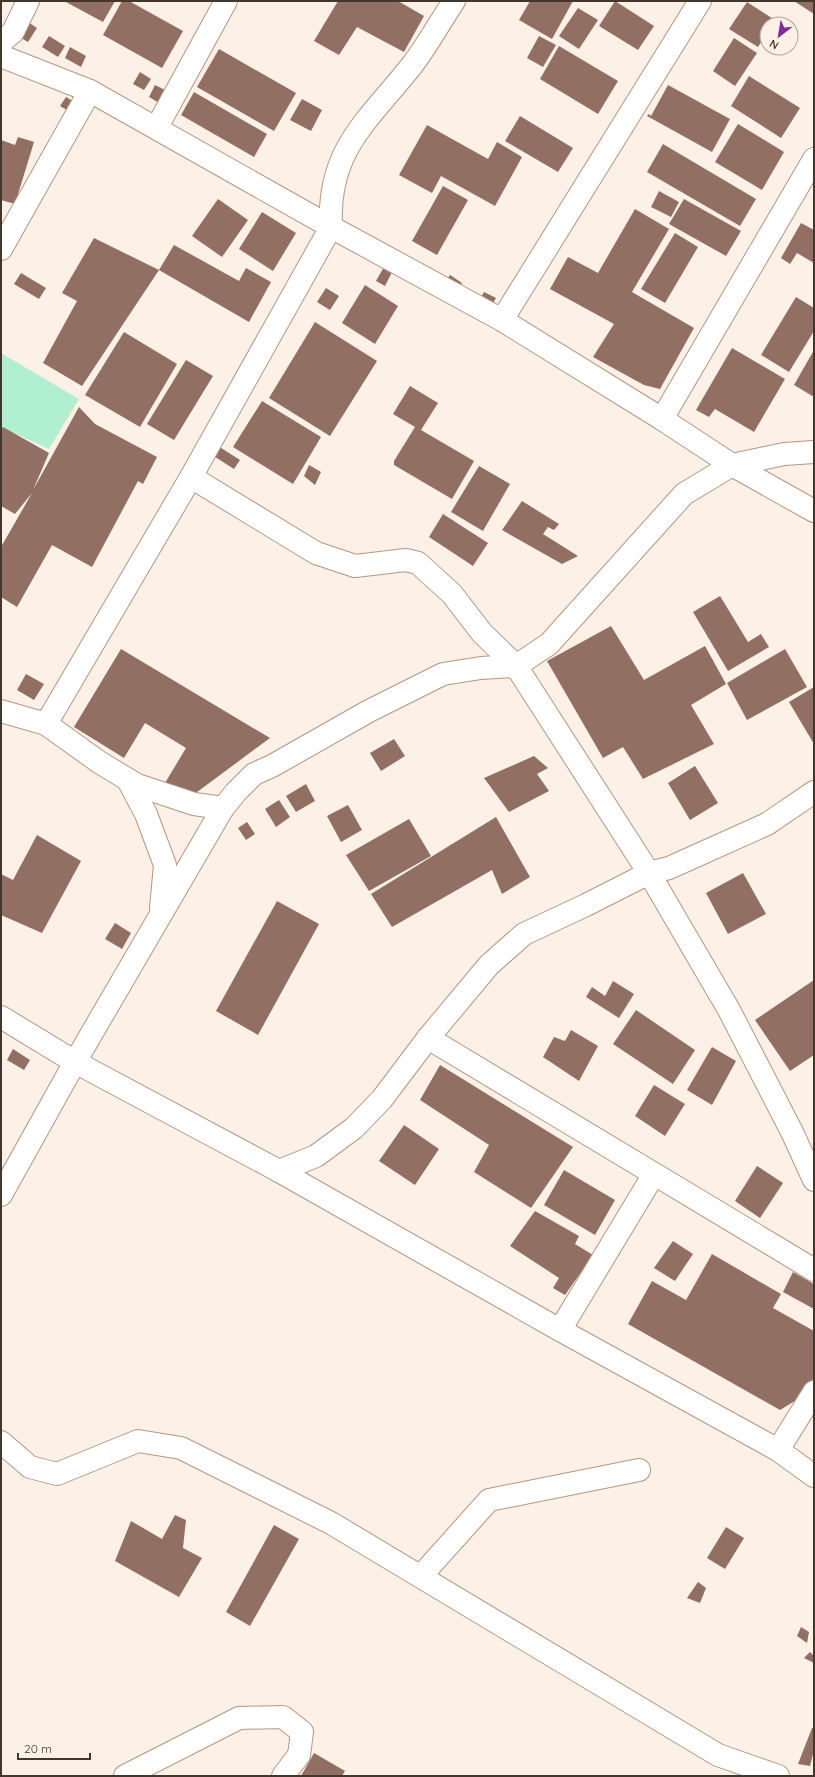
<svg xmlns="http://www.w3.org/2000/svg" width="815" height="1777" font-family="Quicksand,sans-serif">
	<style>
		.green { fill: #b0f0d1 }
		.building { fill: #916f63 }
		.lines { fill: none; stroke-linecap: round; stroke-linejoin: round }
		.minor-casing { stroke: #b59681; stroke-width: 24 }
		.minor { stroke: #fff; stroke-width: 22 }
	</style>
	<rect width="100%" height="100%" fill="#fdf0e7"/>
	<path class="green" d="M1 353 79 399 49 449 1 427Z"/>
	<g class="building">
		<path d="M64 1H115L103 22Z"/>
		<path d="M122 1H129L183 31 162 68 103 35Z"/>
		<path d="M338 1H398L424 16 404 52 357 27 339 55 314 41Z"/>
		<path d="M530 1H573L552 39 519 20Z"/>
		<path d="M615 1 654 26 638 50 599 26Z"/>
		<path d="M794 1H814V14Z"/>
		<path d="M747 2 775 20 773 24H767V33L758 47 729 29Z"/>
		<path d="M578 8 598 20 579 49 559 36Z"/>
		<path d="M25 20 37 28 28 42 16 35Z"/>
		<path d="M49 36 65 46 58 57 42 47Z"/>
		<path d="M539 36 556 45 543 67 527 58Z"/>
		<path d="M734 38 757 53 735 86 713 71Z"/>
		<path d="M559 46 618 81 598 114 540 79Z"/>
		<path d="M70 47 86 56 81 67 65 58Z"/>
		<path d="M219 49 296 93 274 131 197 87Z"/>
		<path d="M140 72 151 79 144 90 133 84Z"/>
		<path d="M749 76 800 108 781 138 731 106Z"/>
		<path d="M155 85 167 91 161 104 149 97Z"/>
		<path d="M668 85 730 119 712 152 647 116 649 114 651 116Z"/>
		<path d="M194 92 267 134 254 157 181 115Z"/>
		<path d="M66 97 76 103 70 112 60 106Z"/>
		<path d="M302 99 322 110 311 131 290 120Z"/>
		<path d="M520 116 573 148 558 172 505 141Z"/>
		<path d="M738 124 784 152 762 190 715 162Z"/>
		<path d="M427 125 488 159 497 142 522 157 495 206 441 176 432 193 399 175Z"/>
		<path d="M18 137 34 142 15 204 1 200V140L15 145Z"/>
		<path d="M663 144 756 199 740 226 647 172Z"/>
		<path d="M443 186 468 200 437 255 412 241Z"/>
		<path d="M659 191 679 202 671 217 651 207Z"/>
		<path d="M218 199 248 220 222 257 192 236Z"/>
		<path d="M684 199 741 231 726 256 669 224Z"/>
		<path d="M635 209 669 229 632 292 694 328 660 389 644 385 593 357 614 324 550 289 568 257 598 273Z"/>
		<path d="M262 212 296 233 273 271 239 249Z"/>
		<path d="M801 223 814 230V263L797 253 790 264 781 258Z"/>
		<path d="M675 233 698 247 665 303 641 289Z"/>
		<path d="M94 238 159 270 82 386 43 363 77 301 62 293Z"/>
		<path d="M174 245 239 281 246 268 271 282 249 322 159 270Z"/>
		<path d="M385 265 393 270 385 286 376 281Z"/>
		<path d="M21 273 46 288 39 299 14 284Z"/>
		<path d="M450 275 462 283 456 293 444 284Z"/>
		<path d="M365 285 398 306 375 344 342 323Z"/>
		<path d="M326 288 339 296 330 310 317 302Z"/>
		<path d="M484 292 496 298 490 308 479 301Z"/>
		<path d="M796 297 814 308V331L789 372 761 355Z"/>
		<path d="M315 322 377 361 330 436 269 398Z"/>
		<path d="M124 332 177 364 140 427 85 395Z"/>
		<path d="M732 348 785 379 754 432 715 409 709 417 696 410Z"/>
		<path d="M814 350V397L794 385Z"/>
		<path d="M186 360 213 376 174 440 147 424Z"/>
		<path d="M410 386 438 403 421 430 474 461 452 499 394 465V461L415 427 393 414Z"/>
		<path d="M262 401 321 437 293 484 233 447Z"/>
		<path d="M79 407 95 424 157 457 143 484 138 481 92 567 52 545 17 607 1 597V547L32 493 15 514 1 506V430L3 427 49 453 33 490Z"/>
		<path d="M218 446 240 460 234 469 212 455Z"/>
		<path d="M309 465 321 472 315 485 304 476Z"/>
		<path d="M479 466 510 484 483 531 451 512Z"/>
		<path d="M522 501 559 524 554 530 548 527 543 534 578 556 562 564 502 530Z"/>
		<path d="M443 514 488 543 473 566 429 537Z"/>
		<path d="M720 596 748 642 761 634 769 647 728 671 693 612Z"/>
		<path d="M611 626 644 680 705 646 726 684 691 705 714 744 643 779 623 747 603 758 547 661Z"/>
		<path d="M121 649 270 738 189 798 165 783 186 748 145 723 124 758 74 727Z"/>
		<path d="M785 649 807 687 747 720 727 683Z"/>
		<path d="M26 674 44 684 34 700 17 690Z"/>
		<path d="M814 687V744L789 702Z"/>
		<path d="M394 739 405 756 381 771 370 753Z"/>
		<path d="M534 756 548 768 537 774 549 791 509 812 484 778Z"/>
		<path d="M695 766 718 803 690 820 668 783Z"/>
		<path d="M306 784 315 801 296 812 286 796Z"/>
		<path d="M279 800 290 817 276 827 265 809Z"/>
		<path d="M348 805 362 830 341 842 327 816Z"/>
		<path d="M496 817 530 877 502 894 492 870 392 927 371 894Z"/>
		<path d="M409 819 431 856 369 891 346 855Z"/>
		<path d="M247 822 255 834 246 840 238 828Z"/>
		<path d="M37 835 81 861 42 933 1 915V874L13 880Z"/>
		<path d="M743 873 766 914 728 934 706 893Z"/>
		<path d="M277 901 319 924 258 1035 216 1011Z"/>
		<path d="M115 923 131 933 122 949 105 939Z"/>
		<path d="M814 980V1055L790 1071 755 1020Z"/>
		<path d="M613 981 634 994 619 1018 586 997 592 987 605 996Z"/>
		<path d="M636 1010 695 1050 673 1084 613 1044Z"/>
		<path d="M571 1030 598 1046 579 1081 543 1057 554 1037 565 1041Z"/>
		<path d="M712 1047 736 1061 712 1105 687 1090Z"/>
		<path d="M13 1049 30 1060 24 1070 7 1060Z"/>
		<path d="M440 1065 573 1147 531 1208 474 1172 489 1145 420 1100Z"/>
		<path d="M654 1085 685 1104 665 1136 635 1116Z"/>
		<path d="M404 1125 439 1149 415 1185 379 1161Z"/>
		<path d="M757 1166 783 1183 760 1218 735 1201Z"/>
		<path d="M564 1170 615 1200 595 1235 544 1205Z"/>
		<path d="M535 1211 579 1236 575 1244 593 1255 565 1295 553 1288 559 1278 510 1246Z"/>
		<path d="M673 1241 693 1254 675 1281 654 1268Z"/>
		<path d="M712 1254 781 1294 773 1308 814 1331V1377L803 1396 780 1410 628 1324 652 1281 686 1300Z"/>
		<path d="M793 1272 814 1284V1309L783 1292Z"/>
		<path d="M175 1515 186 1520 183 1548 202 1558 179 1597 115 1561 131 1521 162 1539Z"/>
		<path d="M274 1525 299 1539 250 1626 226 1612Z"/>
		<path d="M726 1527 744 1538 725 1569 707 1558Z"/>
		<path d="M698 1582 706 1588 700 1603 687 1598Z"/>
		<path d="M801 1627 809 1632 807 1643 797 1636Z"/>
		<path d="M810 1652 814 1656V1663L804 1658Z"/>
		<path d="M812 1728H814V1750L810 1766 798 1764Z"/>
		<path d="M314 1753 345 1771 342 1776H301Z"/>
	</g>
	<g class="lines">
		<g class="minor-casing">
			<g id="minor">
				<path d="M1 42 13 32 28 1"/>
				<path d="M1 56 90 91 331 227 502 320 662 419 732 465 814 511"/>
				<path d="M157 127 226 1"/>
				<path d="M1 249 90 91"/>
				<path d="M502 320 700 1"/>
				<path d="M662 419 814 159"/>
				<path d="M191 477 316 553 355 566 406 560 418 563 452 594 482 633 516 666 649 873 729 1010 792 1132 814 1180"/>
				<path d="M1 711 46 724 99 762 137 785 194 804 223 808"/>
				<path d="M46 724 191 477 331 227C327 149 369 120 413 64 428 44 440 22 454 1"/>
				<path d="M128 780 146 814 165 865 161 908"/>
				<path d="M1 1017 75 1062 279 1171 560 1330 778 1450 814 1476"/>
				<path d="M428 1038 814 1270"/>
				<path d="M279 1171 316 1156 354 1128 382 1099 428 1038 489 965 524 934 586 905 649 873 669 868 767 824 814 792"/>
				<path d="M1 1195 75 1062 223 808 236 792 254 774 272 766 369 711 443 674 481 668 516 666 549 644 684 494 732 465 784 454 814 452"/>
				<path d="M560 1330 654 1174"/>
				<path d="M1 1442 30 1467 57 1474 138 1441 181 1448 331 1523 718 1755 778 1776"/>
				<path d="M778 1450 814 1392"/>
				<path d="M421 1576 489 1500 639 1470"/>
				<path d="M125 1776 239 1718 283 1717 302 1732 299 1755 283 1776"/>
			</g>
		</g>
		<use href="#minor" class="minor"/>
	</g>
	<rect width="815" height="1777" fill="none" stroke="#43362d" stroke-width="4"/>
	<g transform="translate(779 36) rotate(211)"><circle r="19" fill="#fdf0e7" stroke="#b3a69d"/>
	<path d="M0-3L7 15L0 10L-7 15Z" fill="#812c9a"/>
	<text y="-6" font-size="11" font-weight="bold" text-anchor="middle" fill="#43362d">N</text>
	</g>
	<path d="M18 1753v6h72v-6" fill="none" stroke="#43362d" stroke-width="2"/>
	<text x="24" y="1753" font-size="12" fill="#43362d" stroke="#fdf0e7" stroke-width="3" paint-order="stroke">20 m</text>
</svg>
